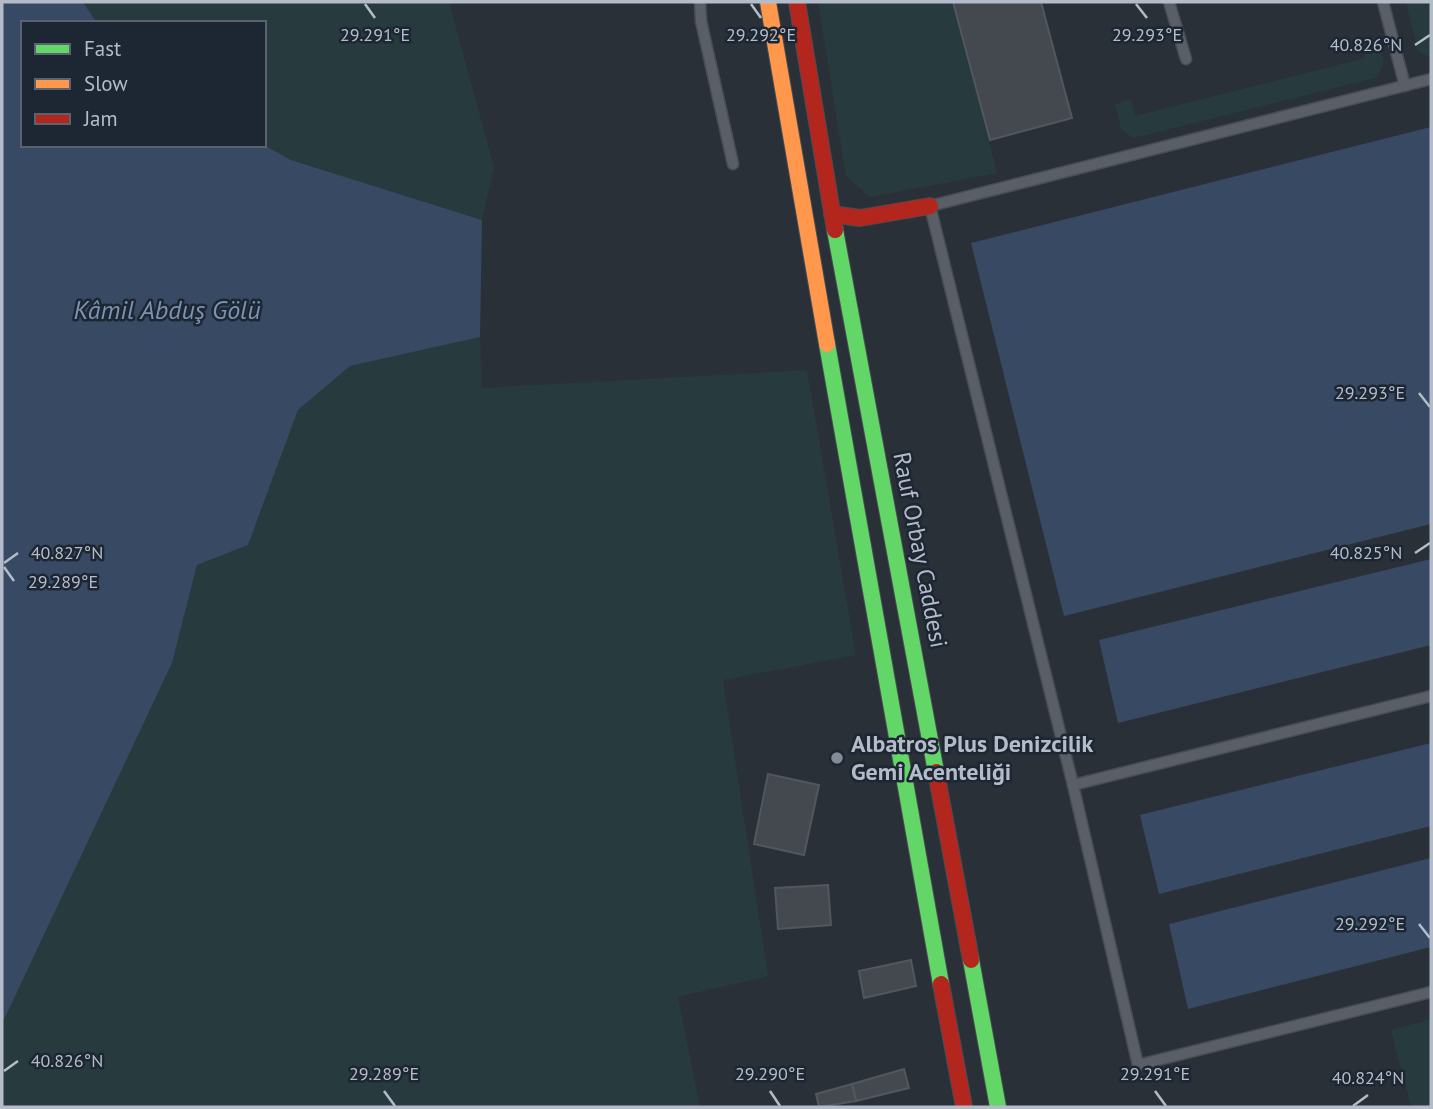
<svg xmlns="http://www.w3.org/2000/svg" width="1433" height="1109" font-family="'PT Sans',sans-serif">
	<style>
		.green { fill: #273a3e }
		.water { fill: #384963 }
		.building { fill: #444950; stroke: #52575f; stroke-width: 2 }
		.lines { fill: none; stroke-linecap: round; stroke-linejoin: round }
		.lane-casing { stroke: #484c53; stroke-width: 13 }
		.fast-casing { stroke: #484c53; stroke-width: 18 }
		.slow-casing { stroke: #484c53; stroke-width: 18 }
		.jam-casing { stroke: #484c53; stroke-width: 18 }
		.lane { stroke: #5a5e66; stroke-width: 10 }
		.fast { stroke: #63d668; stroke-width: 16 }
		.slow { stroke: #ff974d; stroke-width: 16 }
		.jam { stroke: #b3261e; stroke-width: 16 }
		.ticks { fill: none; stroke: #b4bcc9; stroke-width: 2.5 }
		.poi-dot { fill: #848b96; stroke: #1d2633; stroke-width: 2.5 }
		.labels { text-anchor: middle; stroke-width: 5; stroke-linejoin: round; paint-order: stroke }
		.street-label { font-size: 24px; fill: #b4bcc9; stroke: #1d2633 }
		.poi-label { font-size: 24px; font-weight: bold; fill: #b4bcc9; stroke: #1d2633; text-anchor: start }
		.water-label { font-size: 26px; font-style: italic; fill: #7c92b1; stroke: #1d2633 }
		.ticks-label { font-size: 18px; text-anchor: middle; fill: #b4bcc9; stroke: #1d2633; stroke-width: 5; stroke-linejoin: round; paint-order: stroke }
	</style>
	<rect width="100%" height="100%" fill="#2a3038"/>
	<g class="green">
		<path d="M83 2H449L494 167 482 220 291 160 264 145V23H97Z"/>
		<path d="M818 2H953L997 173 870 197 846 176Z"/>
		<path d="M1406 2H1431V58L1418 51Z"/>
		<path d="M1378 37 1384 62 1378 77 1133 138 1121 129 1115 104 1131 100 1135 116 1365 58 1361 40Z"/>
		<path d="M480 337 482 388 807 370 856 655 723 680 768 976 678 997 700 1107H2V1024L172 663 197 565 248 545 298 410 350 366Z"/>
		<path d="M1431 1019V1107H1407L1411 1106 1391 1030Z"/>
	</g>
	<g class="water">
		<path d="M2 2H83L97 23H23V145H264L291 160 482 220 480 337 350 366 298 410 248 545 197 565 172 663 2 1024Z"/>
		<path d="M1431 127V524L1064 616 971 243Z"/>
		<path d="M1431 559V645L1118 723 1099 640Z"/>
		<path d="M1431 743V826L1159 894 1140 815Z"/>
		<path d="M1431 858V947L1188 1009 1169 924Z"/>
	</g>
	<g class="building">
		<path d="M953 2H1041L1072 118 990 140Z"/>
		<path d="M768 774 819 785 804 855 754 844Z"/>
		<path d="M828 885 831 925 778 929 775 888Z"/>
		<path d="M911 960 916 986 864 998 859 971Z"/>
		<path d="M904 1069 909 1088 856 1101 852 1084Z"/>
		<path d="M852 1084 856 1101 819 1107 816 1094Z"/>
	</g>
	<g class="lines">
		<g class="lane-casing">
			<g id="lane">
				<path d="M700 2 701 21 733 164"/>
				<path d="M1169 2 1186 59"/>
				<path d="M1383 2 1405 86"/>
				<path d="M1431 79 930 206 1073 785 1138 1065 1431 992"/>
				<path d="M1073 785 1431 696"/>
			</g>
		</g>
		<g class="fast-casing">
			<g id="fast">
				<path d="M835 230 936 772"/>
				<path d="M827 344 941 984"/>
				<path d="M971 960 998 1107"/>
			</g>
		</g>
		<g class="slow-casing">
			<path id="slow" d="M768 2 827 344"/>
		</g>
		<g class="jam-casing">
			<g id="jam">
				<path d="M797 2 835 230"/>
				<path d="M832 214 860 218 930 206"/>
				<path d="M936 772 971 960"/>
				<path d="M941 984 964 1107"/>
			</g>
		</g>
		<use href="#lane" class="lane"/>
		<use href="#fast" class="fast"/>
		<use href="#slow" class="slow"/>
		<use href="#jam" class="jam"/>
	</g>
	<path class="ticks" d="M365 4 375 18M751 4 761 18M1136 4 1147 18M1415 45 1430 35M1419 393 1430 407M1415 553 1430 543M4 563 18 553M4 567 14 581M1419 924 1430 938M4 1071 18 1061M384 1091 395 1106M770 1091 780 1106M1155 1091 1166 1106M1353 1106 1368 1095"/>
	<circle class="poi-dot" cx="837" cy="758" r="7"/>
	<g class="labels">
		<g class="street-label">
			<text transform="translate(920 550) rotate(79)" y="8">Rauf Orbay Caddesi</text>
		</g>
		<g class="poi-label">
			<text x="851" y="752">Albatros Plus Denizcilik<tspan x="851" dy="28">Gemi Acenteliği</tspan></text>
		</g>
		<g class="water-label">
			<text x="167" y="319">Kâmil Abduş Gölü</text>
		</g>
	</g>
	<g class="ticks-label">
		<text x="375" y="41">29.291°E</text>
		<text x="761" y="41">29.292°E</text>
		<text x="1147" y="41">29.293°E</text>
		<text x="1366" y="51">40.826°N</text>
		<text x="1370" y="399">29.293°E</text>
		<text x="1366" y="559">40.825°N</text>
		<text x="67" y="559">40.827°N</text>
		<text x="63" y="588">29.289°E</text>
		<text x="1370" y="930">29.292°E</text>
		<text x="67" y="1067">40.826°N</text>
		<text x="384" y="1080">29.289°E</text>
		<text x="770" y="1080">29.290°E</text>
		<text x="1155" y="1080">29.291°E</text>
		<text x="1368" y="1084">40.824°N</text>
	</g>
	<rect width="1433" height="1109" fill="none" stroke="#b4bcc9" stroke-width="7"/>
	<rect x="21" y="21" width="245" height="126" fill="#1d2633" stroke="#59626f" stroke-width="2"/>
	<rect x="35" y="44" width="35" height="10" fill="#63d668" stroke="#59626f" stroke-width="2"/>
	<text x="84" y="56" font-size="21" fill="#b4bcc9">Fast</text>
	<rect x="35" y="79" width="35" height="10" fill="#ff974d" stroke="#59626f" stroke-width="2"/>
	<text x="84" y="91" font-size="21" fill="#b4bcc9">Slow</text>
	<rect x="35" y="114" width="35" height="10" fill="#b3261e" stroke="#59626f" stroke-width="2"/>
	<text x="84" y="126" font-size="21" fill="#b4bcc9">Jam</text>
</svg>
